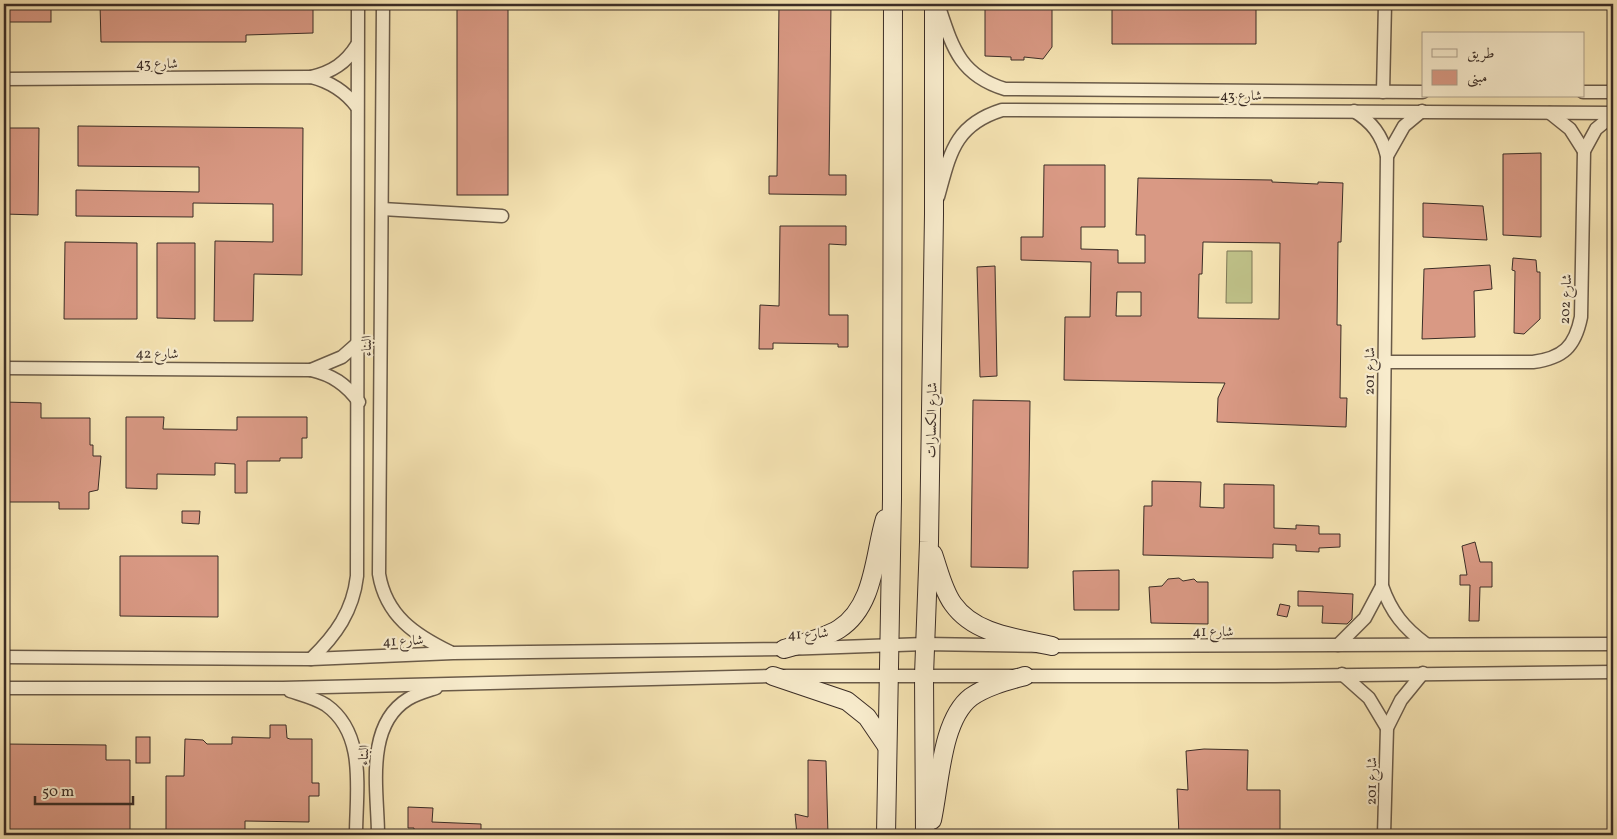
<svg xmlns="http://www.w3.org/2000/svg" width="1617" height="839" font-family="Vollkorn,Amiri,serif">
	<style>
		.green { fill: #c0c38a; stroke: #7e7858 }
		.building { fill: #d99984; stroke: #3b2d26; fill-rule: evenodd }
		.lines { fill: none; stroke-linecap: round; stroke-linejoin: round }
		.street-casing { stroke: #6a5b49; stroke-width: 15 }
		.secondary-casing { stroke: #3b2d26; stroke-width: 20 }
		.street { stroke: #f9edce; stroke-width: 12 }
		.secondary { stroke: #f9edce; stroke-width: 18 }
		.labels { text-anchor: middle; stroke-width: 4.5; stroke-linejoin: round; paint-order: stroke }
		.street-label { font-size: 14px; fill: #3b2d26; stroke: #f9edce }
	</style>
	<rect width="100%" height="100%" fill="#f6e4b3"/>
	<filter id="stains"><feTurbulence type="fractalNoise" baseFrequency=".004" numOctaves="4"/><feColorMatrix values="0 0 0 0 .2 0 0 0 0 .09 0 0 0 0 .02 0 0 0 .5 -.17"/></filter>
	<radialGradient id="worn" r=".72"><stop offset=".6" stop-color="#630" stop-opacity="0"/><stop offset="1" stop-color="#630" stop-opacity=".3"/></radialGradient>
	<path class="green" d="M1227 251H1252V303H1226Z"/>
	<g class="building">
		<rect x="4" y="4" width="47" height="18"/>
		<path d="M100 4H313V33L246 35V42H101Z"/>
		<rect x="457" y="4" width="51" height="191"/>
		<path d="M779 4H831L829 175H846V195L769 194V176H777Z"/>
		<path d="M985 4H1052V47L1043 59 1024 57V60H1011V57L985 56Z"/>
		<path d="M1179 4H1256V44H1112V7L1179 8Z"/>
		<path d="M78 126 303 128 302 275 254 274 253 321H214L215 241 273 242V204L193 203V217L76 216V190L199 192V167L78 166Z"/>
		<path d="M4 128H39L38 215 4 214Z"/>
		<path d="M1541 153V237L1503 235V154Z"/>
		<path d="M1044 165H1105V227H1081V249L1118 250V263H1145V235H1136L1138 178 1272 180V182L1318 184V182L1343 183 1341 242H1338L1337 325H1341L1340 398H1347L1346 427 1217 422 1218 398 1225 383 1064 380 1065 317H1090L1091 262 1021 260V237H1043ZM1203 242 1280 243 1279 319 1198 318 1199 274H1202ZM1117 292H1141V316H1116Z"/>
		<path d="M1423 203 1483 206 1487 240 1423 237Z"/>
		<path d="M780 226H846V245L829 244V315H848V347H838V344L773 343V349H759L760 305 779 306Z"/>
		<path d="M65 242 137 243V319H64Z"/>
		<path d="M157 243H195V319L157 318Z"/>
		<path d="M1513 258 1536 260 1537 272H1540V319L1524 334 1514 333 1515 271 1512 270Z"/>
		<path d="M1490 265 1492 289 1474 291 1475 337 1422 339 1424 269Z"/>
		<path d="M995 266 997 376 980 377 977 267Z"/>
		<path d="M973 400 1030 401 1028 568 971 567Z"/>
		<path d="M4 402 41 403V418H90V445H93V456H101L98 490 89 492V509H59V502H4Z"/>
		<path d="M126 417H164L163 429 237 430V417H307V438H302V458H280V461H247V493H235V464L215 463V475L157 474V489L126 488Z"/>
		<path d="M1152 481 1201 482 1200 507 1224 508V484L1274 485V528L1296 529V525L1319 526V534H1340V547L1319 548V552L1296 551V545L1273 544V558L1143 555 1144 506H1152Z"/>
		<path d="M182 511H200L199 524 182 523Z"/>
		<path d="M1475 542 1480 562H1492V587H1480L1479 621H1469L1470 585H1460V575H1467L1462 546Z"/>
		<path d="M120 556H218V617L120 616Z"/>
		<path d="M1119 570V610H1074L1073 571Z"/>
		<path d="M1179 578 1183 581 1194 579 1197 582H1208V624L1151 623 1149 587 1162 586 1168 579Z"/>
		<path d="M1298 591 1353 594 1352 619 1347 624 1322 623 1323 606H1298Z"/>
		<path d="M1280 604 1290 606 1287 617 1277 615Z"/>
		<path d="M270 725H286L287 738 290 739H312V783H319V796H309V822L245 821V835L166 832V776H184L185 739 203 740 207 744H232V737L270 738Z"/>
		<rect x="136" y="737" width="14" height="26"/>
		<path d="M4 744 106 745V760H130V835H4Z"/>
		<path d="M1204 749 1248 750 1247 790H1280V835H1179L1177 789 1188 790 1186 751Z"/>
		<path d="M808 760 826 761 828 835H797L795 814 808 817Z"/>
		<path d="M408 807 433 808 432 822 481 824V835H414V828H408Z"/>
	</g>
	<g class="lines">
		<g class="street-casing">
			<g id="street">
				<path d="M383 4 379 574C386 616 415 635 450 652"/>
				<path d="M938 4C952 46 959 75 1005 89L1423 92"/>
				<path d="M311 77C332 72 346 63 357 45"/>
				<path d="M4 79 311 77C331 82 345 91 357 107"/>
				<path d="M1383 92 1385 4"/>
				<path d="M1583 92H1613"/>
				<path d="M1354 111C1372 122 1382 135 1387 156L1382 586C1391 612 1404 628 1426 644"/>
				<path d="M1550 113 1570 129 1584 151"/>
				<path d="M1387 156 1404 126 1422 111"/>
				<path d="M938 197C950 154 954 125 1002 110L1613 113"/>
				<path d="M382 209 502 216"/>
				<path d="M1384 362H1533C1563 358 1575 347 1581 317L1584 151 1596 129 1613 115"/>
				<path d="M4 368 311 370C332 375 346 384 359 402"/>
				<path d="M311 370 342 357 359 342"/>
				<path d="M1338 645 1365 618 1382 586"/>
				<path d="M4 657 311 659 453 653 784 649 925 644 1052 646 1613 644"/>
				<path d="M311 659C336 635 353 611 357 576L358 4"/>
				<path d="M1342 674 1369 698 1387 728"/>
				<path d="M4 688H283L773 676H1275L1613 672"/>
				<path d="M290 691C302 695 315 698 326 705 367 734 356 792 356 835"/>
				<path d="M378 835C378 792 364 726 408 699 416 694 427 691 436 688"/>
				<path d="M1384 835 1387 728 1401 700 1423 673"/>
			</g>
		</g>
		<g class="secondary-casing">
			<g id="secondary">
				<path d="M933 554C939 571 943 590 953 604 975 635 1018 638 1052 646"/>
				<path d="M784 649C802 643 823 639 839 629 875 606 874 555 885 519"/>
				<path d="M773 676 847 701 867 717 886 745"/>
				<path d="M932 820C940 784 941 720 971 697 987 686 1007 681 1025 676"/>
				<path d="M886 835 892 499 893 4"/>
				<path d="M925 835 924 675 929 542 934 214V4"/>
			</g>
		</g>
		<use href="#street" class="street"/>
		<use href="#secondary" class="secondary"/>
	</g>
	<g class="labels">
		<g class="street-label">
			<text x="157" y="68">شارع 43</text>
			<text x="1241" y="100">شارع 43</text>
			<text transform="translate(1565 299) rotate(-87)" y="5">شارع 202</text>
			<text transform="translate(366 346) rotate(-90)" y="5">البناء</text>
			<text transform="translate(157 353) rotate(1)" y="5">شارع 42</text>
			<text transform="translate(1369 371) rotate(-89)" y="5">شارع 201</text>
			<text transform="translate(931 420) rotate(-89)" y="5">شارع الكسارات</text>
			<text x="1213" y="636">شارع 41</text>
			<text transform="translate(808 633) rotate(-2)" y="5">شارع 41</text>
			<text transform="translate(403 640) rotate(-2)" y="5">شارع 41</text>
			<text transform="translate(363 755) rotate(-87)" y="5">البناء</text>
			<text transform="translate(1371 781) rotate(-89)" y="5">شارع 201</text>
		</g>
	</g>
	<rect width="1617" height="839" fill="none" stroke="#f6e4b3" stroke-width="20"/>
	<rect x="5" y="5" width="1607" height="829" fill="none" stroke="#3b2d26" stroke-width="2.5"/>
	<rect x="10" y="10" width="1597" height="819" fill="none" stroke="#3b2d26"/>
	<rect x="1422" y="32" width="162" height="65" fill="#f9edce" stroke="#ada08b"/>
	<rect x="1432" y="49" width="25" height="8" fill="#f9edce" stroke="#ada08b"/>
	<text x="1467" y="58" font-size="15" fill="#3b2d26">طريق</text>
	<rect x="1432" y="70" width="25" height="15" fill="#d99984" stroke="#ada08b"/>
	<text x="1467" y="82" font-size="15" fill="#3b2d26">مبنى</text>
	<path d="M35 796v8h98v-8" fill="none" stroke="#3b2d26" stroke-width="2.5"/>
	<text x="42" y="796" font-size="15" fill="#3b2d26" stroke="#f9edce" stroke-width="4" paint-order="stroke">50 m</text>
	<rect width="100%" height="100%" filter="url(#stains)"/>
	<rect width="100%" height="100%" fill="url(#worn)"/>
</svg>
